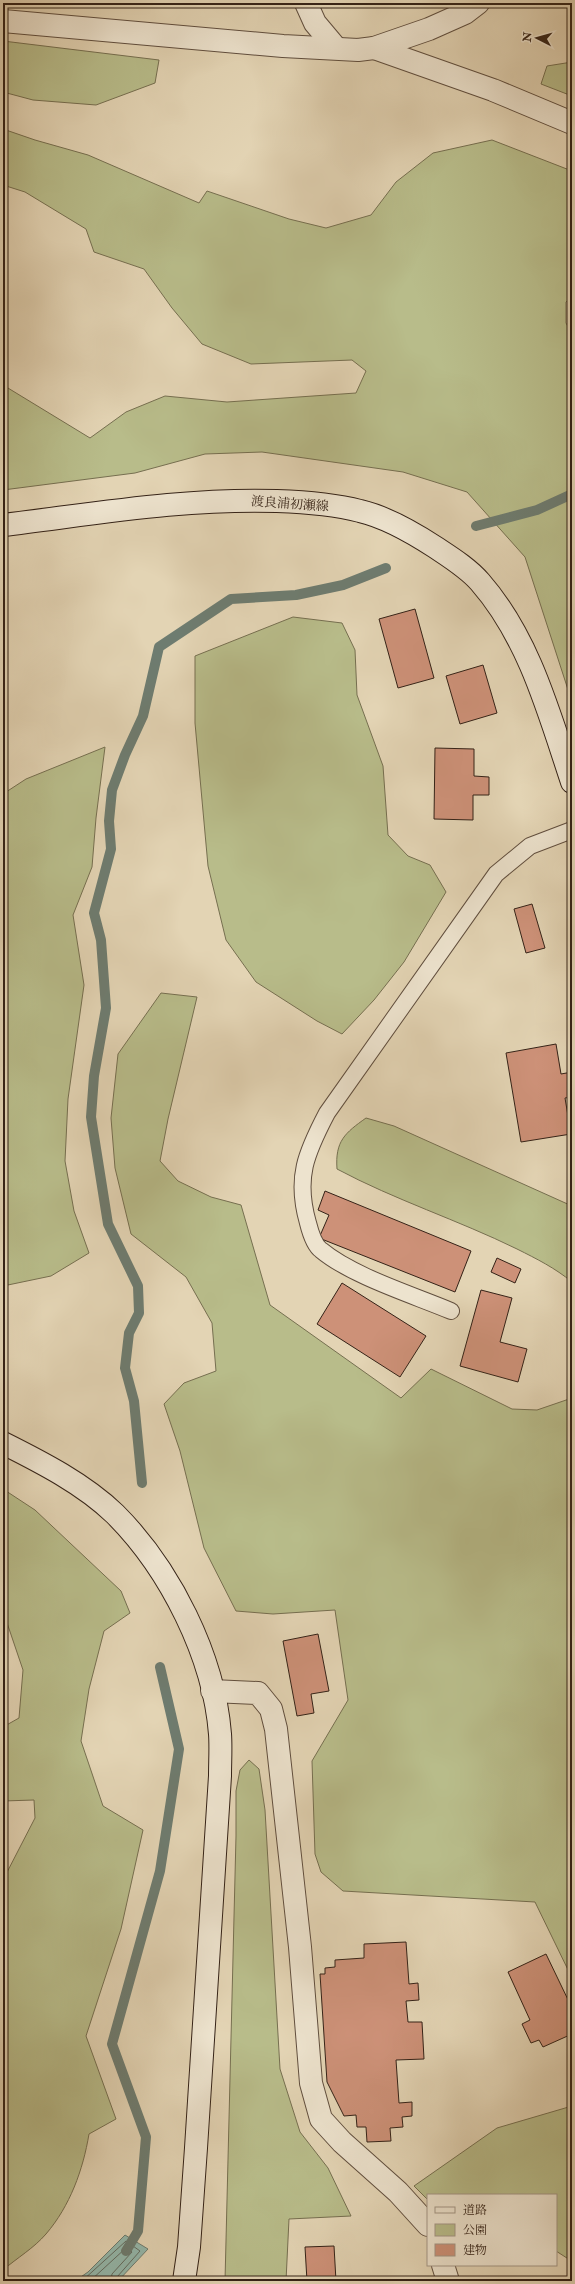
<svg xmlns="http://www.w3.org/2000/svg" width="575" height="2284" font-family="'IM FELL Double Pica','Noto Serif JP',serif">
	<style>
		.green { fill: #b8bc8a; stroke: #766f50 }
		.water { fill: #95b8ab; stroke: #6e7c70 }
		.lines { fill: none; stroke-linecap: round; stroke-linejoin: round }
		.shore { stroke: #646d61; stroke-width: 1 }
		.stream { stroke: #6e7c70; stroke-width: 10 }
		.building { fill: #cd9178; stroke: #342217 }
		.lane-casing { stroke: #604e3e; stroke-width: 18 }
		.street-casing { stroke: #604e3e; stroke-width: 24 }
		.secondary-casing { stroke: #342217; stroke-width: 24 }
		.lane { stroke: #ede3ce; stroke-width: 16 }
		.street { stroke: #ede3ce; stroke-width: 22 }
		.secondary { stroke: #ede3ce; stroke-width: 22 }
		.labels { text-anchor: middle; stroke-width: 3; stroke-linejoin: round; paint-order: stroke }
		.street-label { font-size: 13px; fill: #342217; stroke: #ede3ce }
	</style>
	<rect width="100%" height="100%" fill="#e3d4b4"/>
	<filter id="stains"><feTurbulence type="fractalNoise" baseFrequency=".005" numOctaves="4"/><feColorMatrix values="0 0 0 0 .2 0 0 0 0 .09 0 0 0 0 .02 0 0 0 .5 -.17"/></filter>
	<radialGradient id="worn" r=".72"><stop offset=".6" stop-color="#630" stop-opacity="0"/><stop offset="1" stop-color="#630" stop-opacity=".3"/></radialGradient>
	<g class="green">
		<path d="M3 41 159 60 155 83 96 105 33 100 3 92Z"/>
		<path d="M572 62V96L541 84 547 66Z"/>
		<path d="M3 129 35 140 88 155 199 203 207 191 289 219 326 228 371 215 396 182 433 153 492 140 572 171V297L566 302V323L572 334V702L525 557 467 492 403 472 262 452 205 454 135 473 3 490V385L90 438 126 412 165 396 227 402 356 393 366 371 352 360 251 364 202 344 172 308 144 269 94 252 86 229 25 192 3 185Z"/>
		<path d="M293 617 342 623 355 650 357 695 383 766 388 835 408 856 430 865 446 892 404 962 374 1000 342 1034 317 1021 256 982 226 940 208 866 195 723V656Z"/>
		<path d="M105 747 96 818 92 867 73 915 84 985 68 1099 65 1161 74 1211 89 1253 51 1276 3 1286V794L26 779Z"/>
		<path d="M161 993 197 997 168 1119 160 1161 178 1181 211 1197 241 1205 270 1305 401 1398 431 1369 512 1409 537 1410 572 1398V1978L535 1902 343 1891 321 1872 315 1854 312 1761 348 1700 335 1610 273 1614 236 1611 204 1548 180 1451 164 1404 184 1383 216 1371 212 1323 186 1277 131 1234 115 1168 111 1118 118 1054Z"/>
		<path d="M366 1118 394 1126 572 1206V1282C555 1268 537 1259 517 1249 458 1220 395 1200 337 1169 335 1141 345 1133 366 1118Z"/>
		<path d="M3 1489 35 1510 121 1591 130 1613 104 1631 89 1689 81 1741 103 1806 143 1830 121 1929 86 2036 116 2119 89 2134C83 2170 70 2206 46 2234 34 2248 17 2258 3 2270V1880L35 1818 34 1800 3 1801V1727L19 1718 23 1670 3 1611Z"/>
		<path d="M249 1760 259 1769 265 1810 280 2069 300 2132 328 2168 351 2216 289 2219 286 2281H225L236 1836V1791L240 1770Z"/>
		<path d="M572 2106V2268L570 2260 556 2251V2195H428V2200L414 2186 497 2128Z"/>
	</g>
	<path class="water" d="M125 2235 148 2249 118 2281H75L88 2272Z"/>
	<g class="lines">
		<g class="shore">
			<path d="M82 2281 126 2241 140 2251 117 2277 116 2281"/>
			<path d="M90 2281 127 2247 132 2252 112 2274 111 2281"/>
		</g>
		<g class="stream">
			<path d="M476 526 537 510 572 494"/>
			<path d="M142 1483 134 1401 125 1368 129 1333 139 1313 138 1286 108 1224 91 1117 94 1076 106 1008 101 940 94 913 111 849 109 821 112 790 125 755 143 716 159 647 231 599 296 595 343 585 386 568"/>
			<path d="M126 2251 138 2231 146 2137 112 2044 160 1871 179 1749 160 1667"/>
		</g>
	</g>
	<g class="building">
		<path d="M415 609 434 678 398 688 379 619Z"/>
		<path d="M483 665 497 713 460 724 446 676Z"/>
		<path d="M435 748 474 749V776L489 777V795H473V820L434 819Z"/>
		<path d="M532 904 545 948 526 953 514 909Z"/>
		<path d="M556 1044 561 1074 572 1072V1097L565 1098 571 1134 521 1142 506 1053Z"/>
		<path d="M325 1191 471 1251 455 1292 319 1238 329 1215 318 1210Z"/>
		<path d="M497 1258 521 1269 515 1283 491 1272Z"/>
		<path d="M342 1283 426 1336 400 1377 317 1324Z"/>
		<path d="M481 1290 512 1298 500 1342 527 1349 518 1382 460 1366Z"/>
		<path d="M318 1634 329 1691 311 1694 314 1713 297 1716 283 1641Z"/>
		<path d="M406 1942 409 1984 418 1983 419 2000 406 2001 408 2022H422L424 2059 396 2060 399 2103 412 2102V2116L402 2117 403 2127 390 2128 391 2141 367 2142 366 2127H357L356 2115 344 2116 327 2082 320 1974H325V1968L335 1967V1960L364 1958V1944Z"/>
		<path d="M546 1954 572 2008V2034L543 2047 539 2040 531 2043 522 2024 530 2020 508 1972Z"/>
		<path d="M334 2246 336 2281H307L305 2247Z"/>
	</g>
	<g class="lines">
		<g class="lane-casing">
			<path id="lane" d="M451 1311C413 1295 352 1276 321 1250 314 1245 310 1231 308 1223 295 1178 306 1153 327 1113L496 874 530 846 572 830"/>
		</g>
		<g class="street-casing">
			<g id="street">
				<path d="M306 3 315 23 336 48"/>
				<path d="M3 21 283 46 358 50 374 48 429 29 465 13 478 3"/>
				<path d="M374 48 493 90 572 123"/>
				<path d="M212 1691 258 1693 271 1709 276 1729 300 1947 311 2083 321 2119 342 2142 398 2192 428 2225"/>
				<path d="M443 2265 448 2281"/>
			</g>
		</g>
		<g class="secondary-casing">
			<g id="secondary">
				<path d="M3 525C94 514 185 498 277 501 305 502 333 504 360 511 386 517 412 532 435 547 450 557 468 568 480 582 529 638 549 713 572 782"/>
				<path d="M3 1443C41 1462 84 1484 115 1514 170 1569 214 1656 220 1734 221 1747 220 1762 220 1776L196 2148 189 2247 184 2281"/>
			</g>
		</g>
		<use href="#lane" class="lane"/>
		<use href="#street" class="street"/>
		<use href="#secondary" class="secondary"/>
	</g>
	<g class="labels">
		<g class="street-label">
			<text transform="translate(290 503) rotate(4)" y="5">渡良浦初瀬線</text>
		</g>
	</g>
	<rect width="575" height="2284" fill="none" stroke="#e3d4b4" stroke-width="16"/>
	<rect x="4" y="4" width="567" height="2276" fill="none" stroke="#342217" stroke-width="2"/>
	<rect x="8" y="8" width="559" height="2268" fill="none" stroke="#342217"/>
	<rect x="427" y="2194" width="130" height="72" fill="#ede3ce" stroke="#a39685"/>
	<rect x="435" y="2207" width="20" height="6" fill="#ede3ce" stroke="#a39685"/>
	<text x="463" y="2214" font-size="12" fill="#342217">道路</text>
	<rect x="435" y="2224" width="20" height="12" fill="#b8bc8a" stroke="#a39685"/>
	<text x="463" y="2234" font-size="12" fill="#342217">公園</text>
	<rect x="435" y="2244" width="20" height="12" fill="#cd9178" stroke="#a39685"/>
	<text x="463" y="2254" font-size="12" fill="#342217">建物</text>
	<g transform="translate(537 38) rotate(276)" stroke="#ede3ce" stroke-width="3" paint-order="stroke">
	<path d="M0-3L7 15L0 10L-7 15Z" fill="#342217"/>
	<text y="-6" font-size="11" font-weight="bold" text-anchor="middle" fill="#342217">N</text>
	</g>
	<rect width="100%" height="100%" filter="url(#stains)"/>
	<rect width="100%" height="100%" fill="url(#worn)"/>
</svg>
